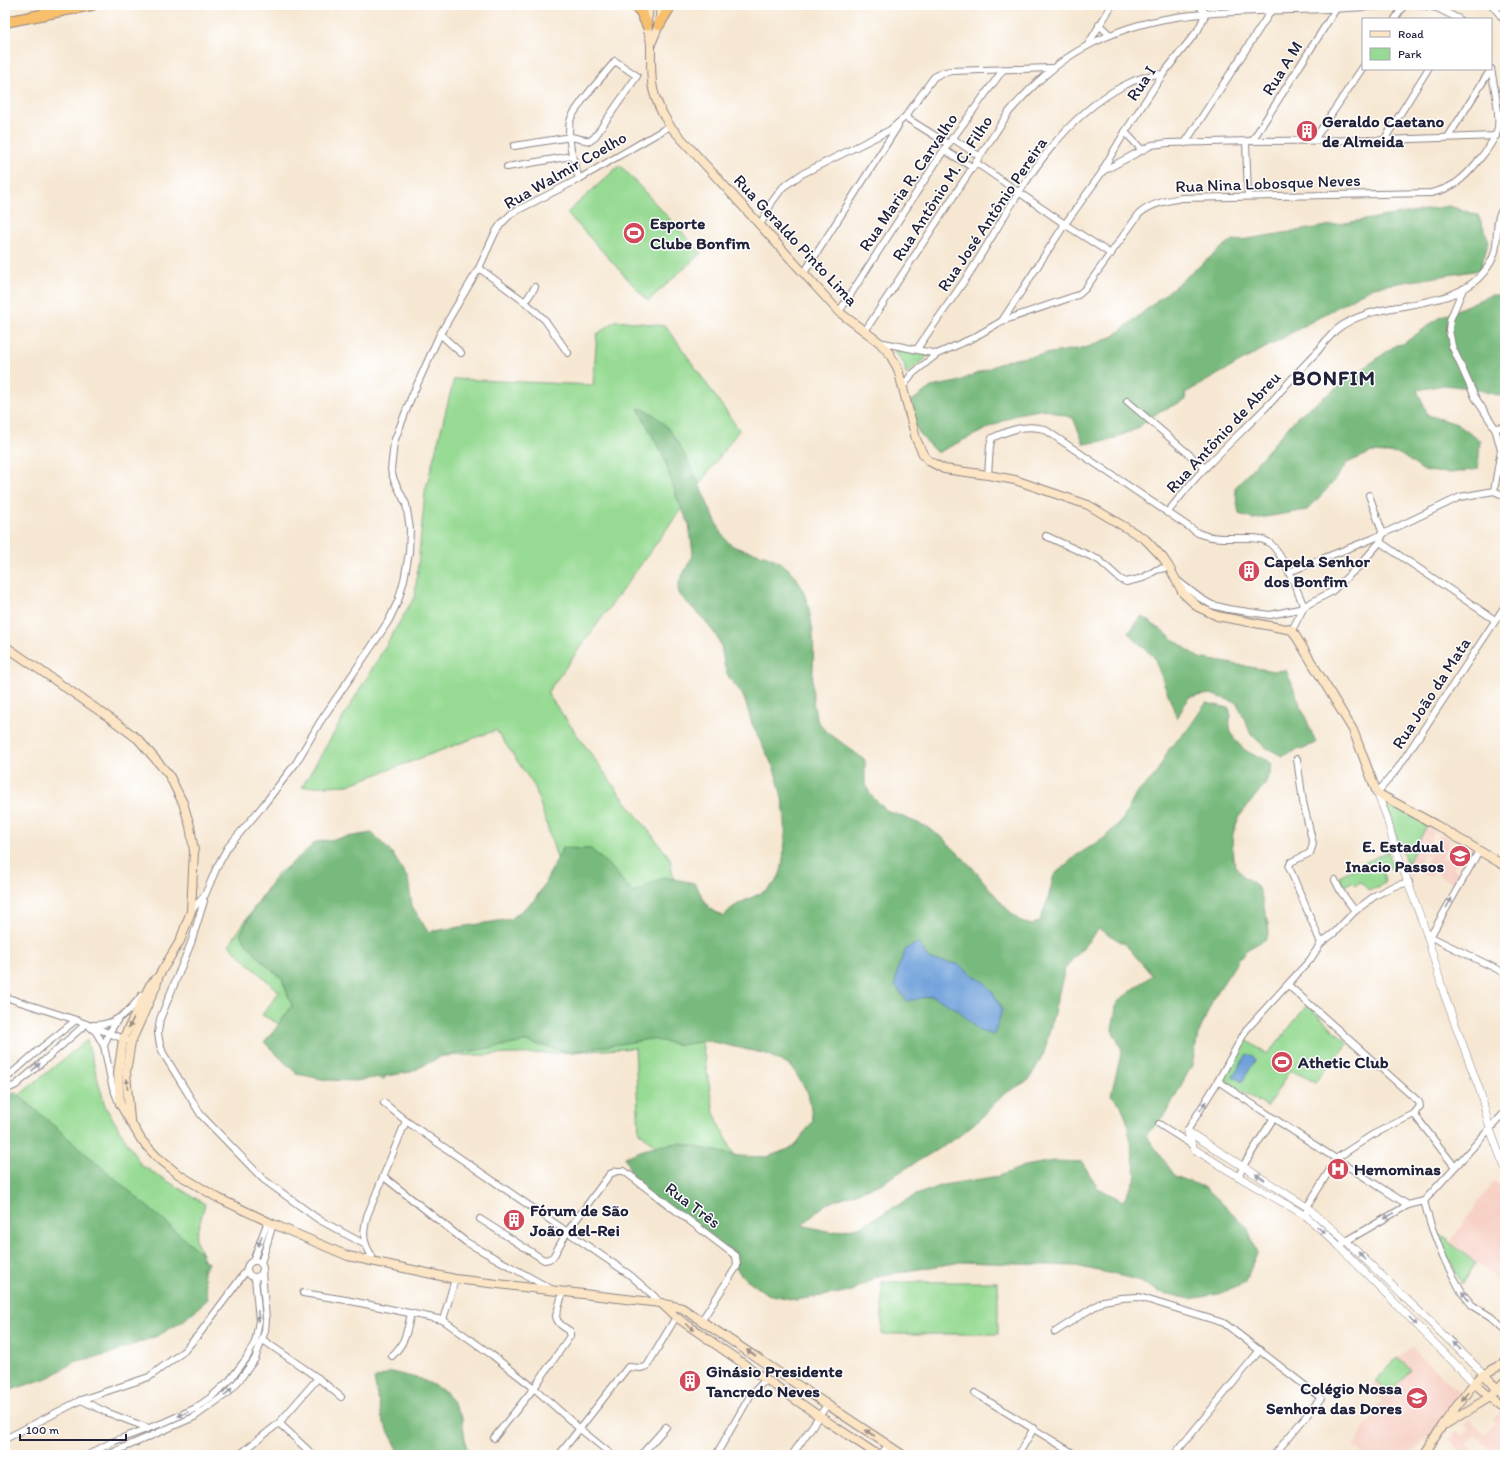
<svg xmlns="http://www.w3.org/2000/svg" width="1510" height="1460" font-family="Itim,sans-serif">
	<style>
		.built { fill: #f7d1c6 }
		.green { fill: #96da93; stroke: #5c7e67 }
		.forest { fill: #78ba7d; stroke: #4d6e5c; fill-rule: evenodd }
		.water { fill: #6fa1da; stroke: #48628a }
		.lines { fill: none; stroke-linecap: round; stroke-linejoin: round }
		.minor-casing { stroke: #8c8486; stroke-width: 8 }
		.tertiary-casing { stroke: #8c8486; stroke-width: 8 }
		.secondary-casing { stroke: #8c8486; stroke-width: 10 }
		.trunk-casing { stroke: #8c8486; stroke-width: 12 }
		.minor { stroke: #fff; stroke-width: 6 }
		.tertiary { stroke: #fff; stroke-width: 7 }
		.secondary { stroke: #fce5c4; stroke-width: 8 }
		.trunk { stroke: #f8bf6c; stroke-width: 10 }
		.oneway { fill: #9c9ca7 }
		.oneway2 { fill: #9a8d86 }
		.labels { text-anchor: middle; stroke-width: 3; stroke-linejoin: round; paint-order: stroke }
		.street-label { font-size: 17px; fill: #22223b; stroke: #fff }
		.poi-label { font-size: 17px; font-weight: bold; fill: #22223b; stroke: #fff; text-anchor: start }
		.district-label { font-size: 21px; font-weight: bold; letter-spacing: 1px; fill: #22223b; stroke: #fff }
	</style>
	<rect width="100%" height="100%" fill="#fff"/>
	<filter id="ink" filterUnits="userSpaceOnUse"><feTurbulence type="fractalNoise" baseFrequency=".025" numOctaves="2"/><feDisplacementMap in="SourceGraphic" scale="8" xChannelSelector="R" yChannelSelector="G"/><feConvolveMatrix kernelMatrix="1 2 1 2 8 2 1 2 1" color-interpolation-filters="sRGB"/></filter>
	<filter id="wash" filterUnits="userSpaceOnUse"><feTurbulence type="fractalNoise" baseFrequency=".012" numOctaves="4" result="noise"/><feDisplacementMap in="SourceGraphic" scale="16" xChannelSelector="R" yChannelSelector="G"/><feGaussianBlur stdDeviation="0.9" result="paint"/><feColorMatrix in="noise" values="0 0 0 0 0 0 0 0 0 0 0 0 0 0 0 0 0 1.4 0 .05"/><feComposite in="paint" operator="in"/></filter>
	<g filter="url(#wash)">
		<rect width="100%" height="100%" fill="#f6e7d2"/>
		<g class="built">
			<path d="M1427 827 1435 832 1426 850 1430 853 1440 834 1451 840 1442 858 1445 859 1453 845 1473 855 1467 867 1457 862 1453 869 1462 874 1456 885 1438 875 1442 866 1438 864 1431 877 1421 872 1429 857 1424 854 1411 878 1406 866Z"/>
			<path d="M1494 1181 1505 1189V1285L1450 1242Z"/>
			<path d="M1412 1348 1460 1393 1430 1434 1410 1455H1364L1354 1446 1364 1429 1374 1417 1371 1412 1382 1402 1368 1390 1399 1357Z"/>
			<path d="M1505 1406V1454L1495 1455 1474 1435 1466 1444 1477 1455H1466L1450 1439 1456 1432 1462 1436 1468 1429 1464 1424 1470 1419 1485 1434 1496 1423 1493 1419Z"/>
		</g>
		<g class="green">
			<path d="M620 165 701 253 648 301 567 213Z"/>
			<path d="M617 320 666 326 739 430 547 693 619 793 670 858 714 1113 746 1180 725 1204 639 1132 635 1048 556 1053 401 1057 383 1080 262 1015 279 992 229 945 277 874 310 850 415 932 515 928 559 864 535 787 496 730 348 785 302 787 415 596 425 492 454 379 593 385 597 334Z"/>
			<path d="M893 349 930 354 906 375 904 364Z"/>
			<path d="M1395 805 1427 825 1407 865 1387 809 1388 806Z"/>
			<path d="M1388 851 1393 867 1383 871 1385 883 1369 891 1361 882 1355 885 1352 882 1342 887 1339 876Z"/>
			<path d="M1307 1005 1348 1043 1315 1082 1290 1070 1267 1107 1225 1080 1223 1075 1245 1039 1268 1055Z"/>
			<path d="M87 1040 105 1106 141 1165 205 1204 195 1239 207 1266 198 1277 12 1101Z"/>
			<path d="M1440 1235 1476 1263 1462 1284 1438 1239Z"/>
			<rect x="882" y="1282" width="116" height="52"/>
			<path d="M1397 1358 1411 1369 1391 1392 1375 1381Z"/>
		</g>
		<g class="forest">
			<path d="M1449 206 1478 215 1489 241 1480 270 1373 287 1185 393 1186 400 1160 411 1136 429 1110 440 1084 444 1073 418 1044 409 1017 414 937 453C923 440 912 424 905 406L931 387 957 382 1008 360 1088 347 1114 336 1229 242Z"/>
			<path d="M1491 295 1505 296V396H1500L1472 388 1444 385 1417 390 1428 415 1457 424 1480 441 1478 469 1451 473 1424 471 1400 454 1372 452 1347 463 1330 486 1307 510 1253 519 1239 514 1235 488 1298 416 1396 345 1403 344 1440 317Z"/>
			<path d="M638 408C680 414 704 508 726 540 732 548 744 550 753 552 795 561 806 587 812 626 817 655 808 689 816 716 817 722 822 727 826 731L865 760V783L870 794 886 810 925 826 944 839 971 866 1004 906 1021 922 1031 925 1040 921 1048 899 1054 875 1077 855 1103 839 1123 819 1136 794 1156 774 1169 749 1188 729 1206 703 1229 708C1232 716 1228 724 1231 732 1235 741 1242 749 1250 753 1258 758 1266 757 1272 764L1271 772 1264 785 1239 817 1233 833 1232 846 1233 859 1238 870 1243 876 1255 884 1260 891 1268 924 1269 933 1266 939 1248 949 1241 956 1214 997 1198 1035 1192 1065 1165 1115 1146 1135 1175 1176 1206 1188 1247 1227 1257 1254 1244 1284 1218 1294 1190 1299 1160 1292 1135 1279 1076 1266 961 1262 878 1276 852 1291 796 1300 767 1294 741 1275 725 1249 705 1230 655 1204 635 1184 625 1157 651 1147 679 1143 738 1156 767 1157 794 1147 813 1121 808 1093 792 1067 767 1054 708 1041 680 1045 651 1039 570 1052 526 1042 442 1056 411 1072 355 1081 327 1080 297 1074 264 1042 273 1032 292 1006 282 979 261 960 240 935 253 910 272 884 291 864 316 842 372 833 392 853 408 879 412 906 428 932 511 919 537 898 563 848 591 849 612 868 633 893 664 877 694 883 710 909 724 917C735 897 771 898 780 874 783 866 783 858 784 850 788 823 783 795 774 769 768 755 760 742 754 728 749 718 748 706 743 696 739 687 729 681 726 671 722 661 724 650 718 639 709 623 693 609 680 595L678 590 679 582 690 561 693 553 689 524 677 498 664 458ZM1099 929 1125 944 1152 975 1117 1002 1112 1030 1122 1050 1111 1095 1121 1105 1127 1121 1136 1176 1123 1201 1098 1188 1082 1162 1053 1161 1025 1166 999 1176 943 1185 916 1195 859 1227 831 1232 802 1225 826 1204 880 1184 958 1137 983 1116 1002 1095 1029 1080 1044 1053 1065 968Z"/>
			<path d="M1142 616 1199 658 1273 671 1286 670 1316 743 1282 756 1265 747 1251 734 1237 703 1211 694 1189 697 1177 718 1154 657 1128 633Z"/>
			<path d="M15 1092 202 1254 203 1260 208 1262 207 1265 202 1267 208 1299 183 1321 157 1336 103 1356 76 1361 50 1377 5 1392V1096Z"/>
			<path d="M391 1372 421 1379 446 1392 462 1418 466 1446 472 1455H401L382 1419 374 1379Z"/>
		</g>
		<g class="water">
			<path d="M918 943 930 960 957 964 985 983 994 994 1002 1010 994 1035 979 1031 958 1010 932 996 907 1001 895 985 898 968 906 949Z"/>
			<path d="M1247 1054 1256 1059 1242 1082 1233 1076Z"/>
		</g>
	</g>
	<g filter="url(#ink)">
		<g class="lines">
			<g class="minor-casing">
				<g id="minor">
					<path d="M1421 5 1437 8 1459 19"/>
					<path d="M1492 5 1505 21"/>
					<path d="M1395 19 1404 5"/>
					<path d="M1099 25 1110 35"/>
					<path d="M1087 46 1112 5"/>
					<path d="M905 117 948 144"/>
					<path d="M1125 132 1142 150"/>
					<path d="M1448 137 1491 69"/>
					<path d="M952 138 979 156"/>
					<path d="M1314 140 1363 67"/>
					<path d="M1384 140 1428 69"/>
					<path d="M1252 141 1336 9"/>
					<path d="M1246 142 1248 196"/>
					<path d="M1185 143 1271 11"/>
					<path d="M514 146 571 137 590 141 594 138 637 76 615 61C603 77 589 90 578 107 576 110 573 114 571 118 565 134 574 163 579 179"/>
					<path d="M944 150 972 167"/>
					<path d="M975 162 1066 225 1111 254"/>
					<path d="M507 167 572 156"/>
					<path d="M1103 169 1125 132 1163 74 1198 30 1206 13 1198 5"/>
					<path d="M760 225 772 202 783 187 802 174 890 130 905 117 934 77 942 73 951 71 1052 68"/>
					<path d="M479 268 525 302 545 320 568 353"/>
					<path d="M804 273 898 126"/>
					<path d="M1463 289 1450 320 1449 330 1452 346 1475 397 1495 428 1501 450"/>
					<path d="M525 302 535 287"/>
					<path d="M839 312 944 150 1003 70"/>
					<path d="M1002 321 1065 224 1103 171 1152 145 1168 143 1252 141 1384 140 1496 136"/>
					<path d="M865 331 1009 112C1032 86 1056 62 1087 46 1151 11 1219 12 1289 10 1325 10 1361 7 1398 5"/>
					<path d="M440 334 461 353"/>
					<path d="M879 342 937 354 911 375 903 387"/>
					<path d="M917 349C934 324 952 299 969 274 1012 207 1049 125 1123 86 1136 79 1149 74 1163 74"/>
					<path d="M937 354 973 338 1002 321 1078 295 1085 289 1139 214C1152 203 1166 201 1182 198L1431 193C1440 191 1448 188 1456 183 1469 174 1496 142 1498 127 1500 110 1494 86 1491 69"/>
					<path d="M1127 401 1205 468"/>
					<path d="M1495 428 1505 427"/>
					<path d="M988 475 990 446 992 438C1009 430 1026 424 1044 429L1198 533C1211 539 1226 538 1241 538 1250 538 1260 537 1268 542 1281 549 1298 592 1304 607"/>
					<path d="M1494 491 1501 450 1505 439"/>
					<path d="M1167 513C1180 497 1192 481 1206 467 1228 444 1251 423 1273 400 1287 384 1301 368 1316 353 1322 345 1329 337 1336 330 1378 295 1454 316 1487 268 1501 249 1494 235 1499 216 1501 212 1503 208 1505 205"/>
					<path d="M1046 536 1099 560 1120 579 1126 582 1143 578 1156 570 1169 567"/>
					<path d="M1380 542 1390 549 1495 620"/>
					<path d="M1289 572 1372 539 1460 497 1494 491 1505 496"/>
					<path d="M1178 581 1200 598 1212 605 1228 609 1270 615 1299 609 1331 592 1358 567 1380 542 1383 534 1369 495"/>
					<path d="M1292 630 1304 607"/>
					<path d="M1297 759 1303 802 1313 844 1310 853 1291 862 1289 867 1321 943"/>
					<path d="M1377 793 1398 768 1505 606"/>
					<path d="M1335 880 1341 892 1355 911"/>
					<path d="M204 901 191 943 160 1019 158 1033 160 1045 163 1053 201 1115 263 1179 318 1219 364 1244"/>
					<path d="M191 911 205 895 217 867 228 847 262 807 296 763 320 722 378 637 389 620 398 601 404 580 409 553 410 529 406 504 394 480 391 470 394 442 411 398 440 334 479 268 495 233 501 224 512 213 579 179 670 126"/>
					<path d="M1427 935 1505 973"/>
					<path d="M1430 937 1479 851"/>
					<path d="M1288 985 1419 1102 1420 1106 1414 1114 1372 1135 1337 1158 1307 1207V1211"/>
					<path d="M5 997 76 1020 126 1040"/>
					<path d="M93 1025C115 1026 130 1011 142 995"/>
					<path d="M90 1027 96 1032 104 1046 112 1085 119 1103"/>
					<path d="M104 1046 109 1033 118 1019"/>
					<path d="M5 1077 10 1075 41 1048 76 1020"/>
					<path d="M1218 1081C1281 1124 1344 1164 1408 1205"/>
					<path d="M5 1090 16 1085 86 1024"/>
					<path d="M384 1103 406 1121 630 1275 654 1296 660 1303"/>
					<path d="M1414 1114 1455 1167"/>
					<path d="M1159 1124 1192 1145"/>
					<path d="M1187 1131 1218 1081 1246 1030 1310 960 1321 943 1334 933 1355 911 1376 895 1392 887 1409 882"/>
					<path d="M384 1177 466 1242 551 1289"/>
					<path d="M1239 1177 1243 1166 1273 1119"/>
					<path d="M1424 1201 1430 1223 1443 1257 1462 1293 1472 1305 1491 1317 1505 1330"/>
					<path d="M1424 1201 1505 1112"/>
					<path d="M480 1219 544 1260 549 1259 553 1257 567 1232 610 1174 617 1171H624L736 1256 737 1266 702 1320"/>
					<path d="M1343 1243 1408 1205 1424 1201"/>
					<path d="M364 1259 372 1256C362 1241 363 1233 367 1216L406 1121"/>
					<circle cx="255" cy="1269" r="8"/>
					<path d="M253 1261 268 1221"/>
					<path d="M261 1263 273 1224"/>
					<path d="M303 1293 346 1300 443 1320 492 1355 534 1388 580 1429 612 1455"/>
					<path d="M443 1320 455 1279"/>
					<path d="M1055 1332 1103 1301 1121 1298 1139 1297 1224 1323 1321 1398 1274 1455"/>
					<path d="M263 1340 318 1378 341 1397"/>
					<path d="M392 1356C406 1342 407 1331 411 1313"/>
					<path d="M975 1393 1076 1455"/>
					<path d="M81 1400 106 1412 148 1428"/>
					<path d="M279 1423 313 1455"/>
					<path d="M494 1438 534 1388 570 1336V1331C564 1327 557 1324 556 1316L563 1291"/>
					<path d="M5 1439 81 1400 149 1377 184 1351 200 1333 246 1271"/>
					<path d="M88 1455 112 1442 165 1422 194 1409 210 1398 230 1380 246 1359 255 1342 259 1321 255 1277"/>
					<path d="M107 1455 194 1417 228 1393 241 1378 255 1359 265 1331 266 1319 262 1272"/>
					<path d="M239 1455 279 1423 318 1378"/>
					<path d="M559 1455 628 1367 641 1368 647 1366 676 1317"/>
					<path d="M641 1455 666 1427"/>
					<path d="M716 1455 750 1396 766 1379"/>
					<path d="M792 1455 827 1405"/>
					<path d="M881 1455 888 1445"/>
					<path d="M1018 1455 1034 1428"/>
					<path d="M1174 1455 1260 1350"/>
				</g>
			</g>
			<g class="tertiary-casing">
				<g id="tertiary">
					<path d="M1377 793 1386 815 1393 841 1427 935 1444 994 1480 1091 1490 1129 1500 1156 1505 1167"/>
					<path d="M1187 1131 1194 1149 1239 1177 1306 1216 1339 1246 1474 1383"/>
					<path d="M1187 1131 1307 1207 1346 1241 1484 1374"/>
					<path d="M1498 1390 1505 1396"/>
				</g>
			</g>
			<g class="secondary-casing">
				<g id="secondary">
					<path d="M649 5C649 11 647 17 647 24 647 31 651 38 651 45 651 81 649 94 670 126L839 312 879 342 889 353 898 369 916 439 923 454 929 461 944 469 988 475 1015 480 1088 505 1145 539 1163 558 1169 567 1183 593 1198 607 1217 616 1292 630 1353 730 1377 793 1436 825 1505 866"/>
					<path d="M651 44 659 25 661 5"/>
					<path d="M5 646 114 721 138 739 169 775 183 803 190 826 194 851 191 911 180 941 158 977 150 985 123 1039 118 1073 120 1104 142 1141 156 1156 178 1174 218 1198 273 1224 348 1256 455 1279 660 1303 682 1308 903 1455"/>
					<path d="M130 1120 126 1072 131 1042 156 986 158 978"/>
					<path d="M661 1303 676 1317 819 1416 878 1455"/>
					<path d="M1484 1374 1498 1390"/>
					<path d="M1474 1383 1490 1397 1505 1408"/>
					<path d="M1446 1424 1490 1397 1505 1381"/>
					<path d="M1424 1455 1442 1426 1474 1383 1484 1374 1505 1363"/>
				</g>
			</g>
			<g class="trunk-casing">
				<g id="trunk">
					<path d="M635 5 641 12 647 25"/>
					<path d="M5 22 92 5"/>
					<path d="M659 25 671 5"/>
				</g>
			</g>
			<use href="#minor" class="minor"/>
			<use href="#tertiary" class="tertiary"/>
			<use href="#secondary" class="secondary"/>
			<use href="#trunk" class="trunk"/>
		</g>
		<defs><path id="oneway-solid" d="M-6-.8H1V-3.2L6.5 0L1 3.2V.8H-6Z"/></defs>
		<g class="oneway">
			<use href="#oneway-solid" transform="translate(1449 903) rotate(-60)"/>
			<use href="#oneway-solid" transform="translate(36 1067) rotate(-43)"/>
			<use href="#oneway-solid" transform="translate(1203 1106) rotate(-58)"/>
			<use href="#oneway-solid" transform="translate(1260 1177) rotate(-147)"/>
			<use href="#oneway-solid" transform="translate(1389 1216) rotate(149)"/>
			<use href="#oneway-solid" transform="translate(1321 1230) rotate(42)"/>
			<use href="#oneway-solid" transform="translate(260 1241) rotate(111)"/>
			<use href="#oneway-solid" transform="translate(1362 1256) rotate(-135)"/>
			<use href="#oneway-solid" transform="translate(1465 1296) rotate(-127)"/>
			<use href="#oneway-solid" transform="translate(258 1316) rotate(90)"/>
			<use href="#oneway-solid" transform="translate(1413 1321) rotate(45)"/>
			<use href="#oneway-solid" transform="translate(1456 1346) rotate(-137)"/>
			<use href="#oneway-solid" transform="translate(228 1392) rotate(-43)"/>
			<use href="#oneway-solid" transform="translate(183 1414) rotate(156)"/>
		</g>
		<g class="oneway2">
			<use href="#oneway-solid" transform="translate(131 1023) rotate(117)"/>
			<use href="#oneway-solid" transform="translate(127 1084) rotate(-96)"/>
			<use href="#oneway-solid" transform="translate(690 1327) rotate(35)"/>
			<use href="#oneway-solid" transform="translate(751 1353) rotate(-146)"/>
			<use href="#oneway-solid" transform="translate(1465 1396) rotate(127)"/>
			<use href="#oneway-solid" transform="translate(870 1433) rotate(-147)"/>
		</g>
	</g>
	<defs>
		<g id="building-disc" transform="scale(1.15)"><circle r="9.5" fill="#d1495b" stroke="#fff"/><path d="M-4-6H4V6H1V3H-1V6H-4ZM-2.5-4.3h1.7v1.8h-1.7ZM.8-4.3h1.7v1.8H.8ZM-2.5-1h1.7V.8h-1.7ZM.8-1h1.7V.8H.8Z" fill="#fff"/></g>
		<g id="stadium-disc" transform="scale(1.15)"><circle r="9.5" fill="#d1495b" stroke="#fff"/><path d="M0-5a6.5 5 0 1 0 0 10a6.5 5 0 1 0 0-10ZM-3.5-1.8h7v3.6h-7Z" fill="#fff"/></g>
		<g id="school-disc" transform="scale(1.15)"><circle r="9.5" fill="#d1495b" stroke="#fff"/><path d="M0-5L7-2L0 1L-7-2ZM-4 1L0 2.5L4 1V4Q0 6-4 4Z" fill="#fff"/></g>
		<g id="hospital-disc" transform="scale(1.15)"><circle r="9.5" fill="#d1495b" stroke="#fff"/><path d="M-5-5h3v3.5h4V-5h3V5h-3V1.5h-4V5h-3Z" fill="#fff"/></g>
	</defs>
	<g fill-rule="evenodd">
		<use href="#building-disc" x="1307" y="131"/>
		<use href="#stadium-disc" x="634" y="233"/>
		<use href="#building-disc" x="1249" y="571"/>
		<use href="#school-disc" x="1460" y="856"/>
		<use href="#stadium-disc" x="1282" y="1062"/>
		<use href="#hospital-disc" x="1338" y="1169"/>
		<use href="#building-disc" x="514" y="1220"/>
		<use href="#building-disc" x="690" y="1381"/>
		<use href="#school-disc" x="1417" y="1398"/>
	</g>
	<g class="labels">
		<g class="street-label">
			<text transform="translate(1282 68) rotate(-58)" y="6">Rua A M</text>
			<text transform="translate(1141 83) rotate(-56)" y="6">Rua I</text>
			<text transform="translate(565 170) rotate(-30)" y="6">Rua Walmir Coelho</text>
			<text transform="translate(908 182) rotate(-56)" y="6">Rua Maria R. Carvalho</text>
			<text transform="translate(1268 183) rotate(-2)" y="6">Rua Nina Lobosque Neves</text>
			<text transform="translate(942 188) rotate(-57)" y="6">Rua Antônio M. C. Filho</text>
			<text transform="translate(992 214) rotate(-56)" y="6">Rua José Antônio Pereira</text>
			<text transform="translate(796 240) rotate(47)" y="6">Rua Geraldo Pinto Lima</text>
			<text transform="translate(1223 432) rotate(-47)" y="6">Rua Antônio de Abreu</text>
			<text transform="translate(1431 693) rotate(-57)" y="6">Rua João da Mata</text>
			<text transform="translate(693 1205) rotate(37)" y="6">Rua Três</text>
		</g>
		<g class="poi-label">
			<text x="1322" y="127">Geraldo Caetano<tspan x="1322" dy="20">de Almeida</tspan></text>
			<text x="650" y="229">Esporte<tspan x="650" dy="20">Clube Bonfim</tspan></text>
			<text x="1264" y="567">Capela Senhor<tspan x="1264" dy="20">dos Bonfim</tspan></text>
			<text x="1444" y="852" text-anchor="end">E. Estadual<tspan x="1444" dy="20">Inacio Passos</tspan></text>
			<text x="1298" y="1068">Athetic Club</text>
			<text x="1354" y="1175">Hemominas</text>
			<text x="530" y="1216">Fórum de São<tspan x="530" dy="20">João del-Rei</tspan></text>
			<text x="706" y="1377">Ginásio Presidente<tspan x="706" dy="20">Tancredo Neves</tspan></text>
			<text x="1402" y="1394" text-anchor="end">Colégio Nossa<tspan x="1402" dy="20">Senhora das Dores</tspan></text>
		</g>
		<g class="district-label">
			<text x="1334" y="385">BONFIM</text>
		</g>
	</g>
	<rect width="1510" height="1460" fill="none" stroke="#fff" stroke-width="20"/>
	<rect x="1362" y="18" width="130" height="52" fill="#ffffff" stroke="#a7a7b1"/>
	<rect x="1370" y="31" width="20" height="6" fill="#fce5c4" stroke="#a7a7b1"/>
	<text x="1398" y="38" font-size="12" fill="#22223b">Road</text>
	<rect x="1370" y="48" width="20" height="12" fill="#96da93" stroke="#a7a7b1"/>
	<text x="1398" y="58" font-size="12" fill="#22223b">Park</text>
	<path d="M20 1434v6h106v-6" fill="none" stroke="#22223b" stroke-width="2"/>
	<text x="26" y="1434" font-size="12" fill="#22223b" stroke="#ffffff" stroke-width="3" paint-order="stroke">100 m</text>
</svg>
